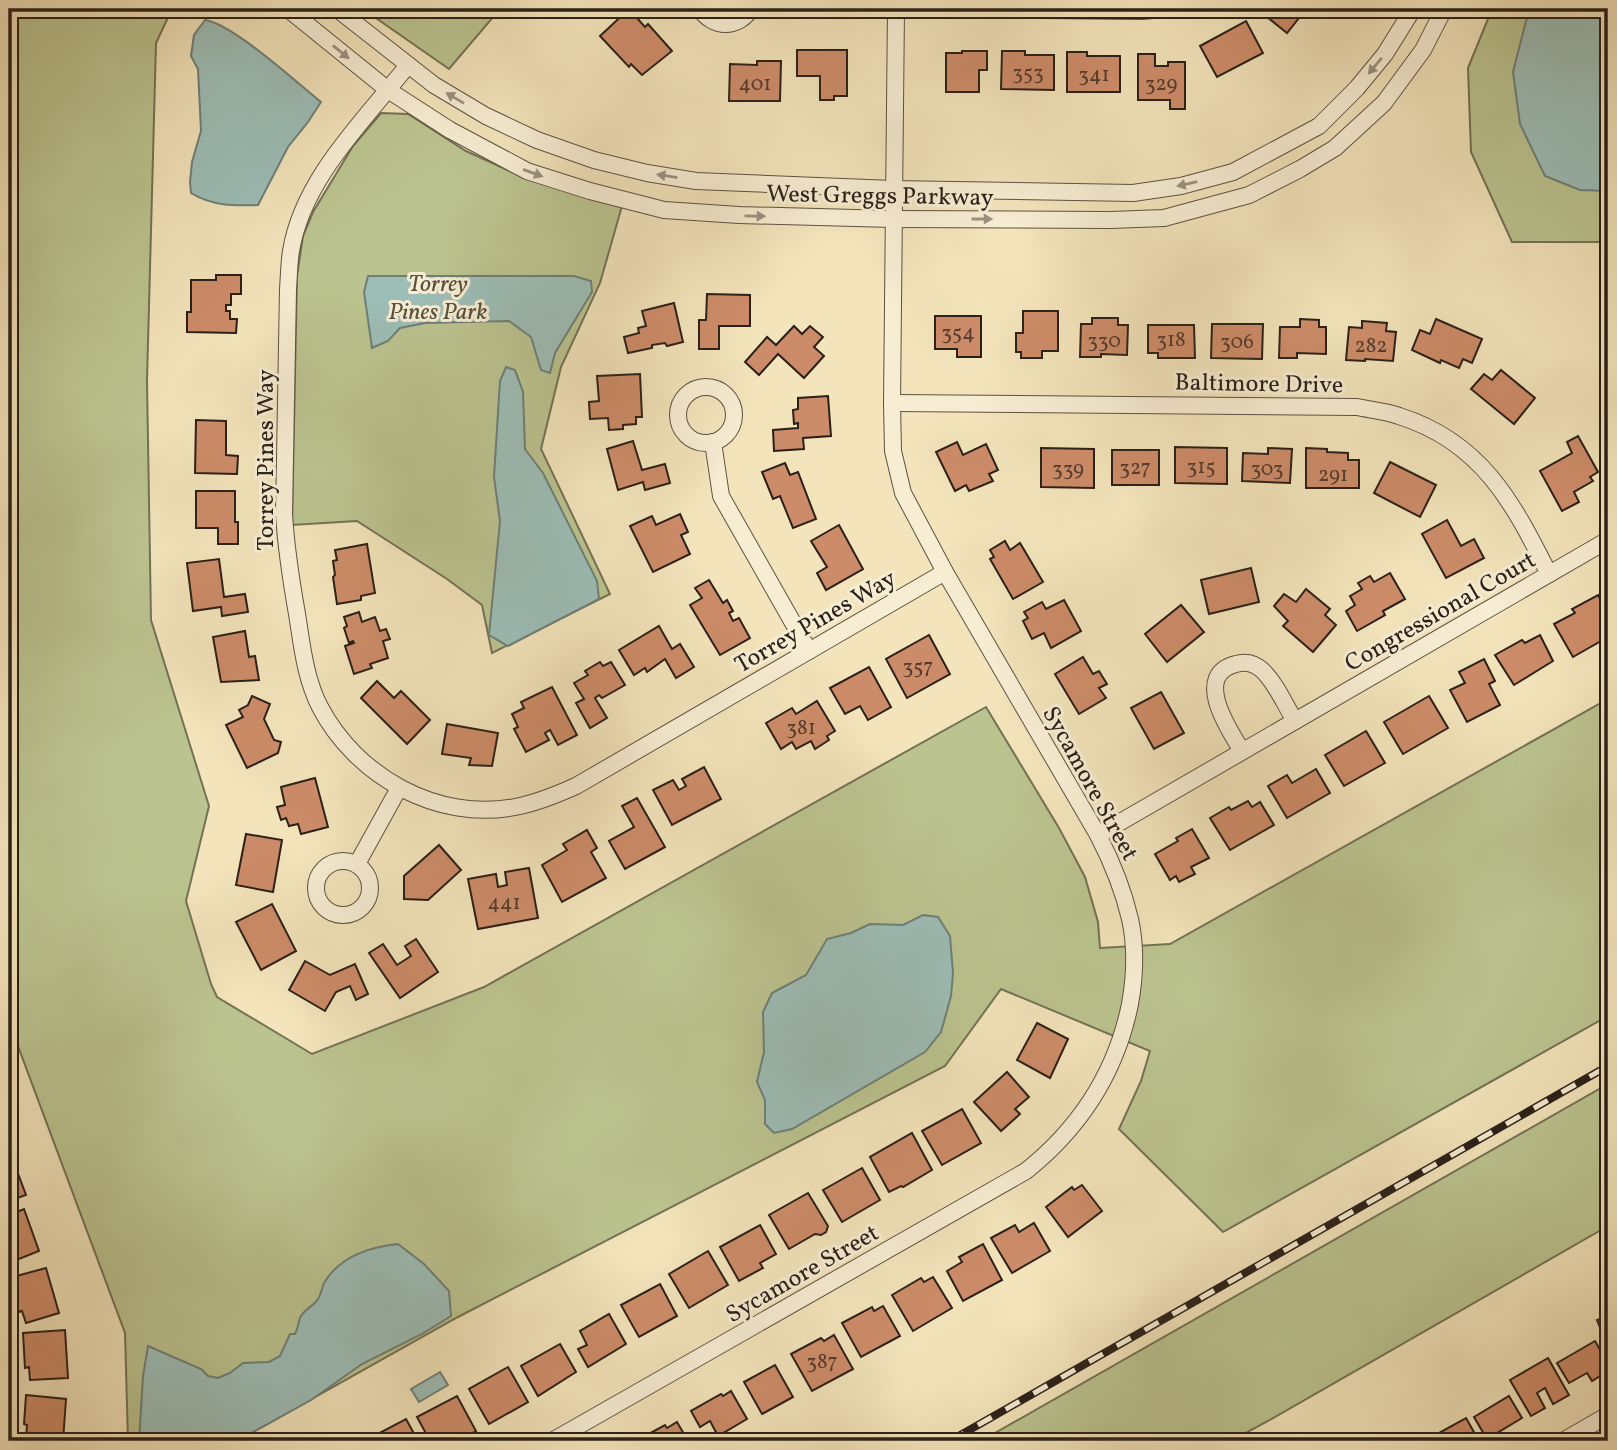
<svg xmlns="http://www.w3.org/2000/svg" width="1617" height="1450" font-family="Vollkorn,serif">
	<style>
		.green { fill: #bbc490; stroke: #737254; stroke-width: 2 }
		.water { fill: #9dbeb7; stroke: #6f7f78; stroke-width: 2 }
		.building { fill: #cd8c69; stroke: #2b2019; stroke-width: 2 }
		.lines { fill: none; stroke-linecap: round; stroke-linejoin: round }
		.minor-casing { stroke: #5d5142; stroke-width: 18 }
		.minor { stroke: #f7edd3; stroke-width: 16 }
		.rail-casing { stroke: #2b2019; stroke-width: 8 }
		.rail { stroke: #f7edd3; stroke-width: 5; stroke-dasharray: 16; stroke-linecap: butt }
		.oneway { fill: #9b917f }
		.labels { text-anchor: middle; stroke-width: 6; stroke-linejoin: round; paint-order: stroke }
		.number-label { font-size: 21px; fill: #543b2d }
		.street-label { font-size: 24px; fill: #2b2019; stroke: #f7edd3 }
		.park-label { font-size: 24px; font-style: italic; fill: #56513d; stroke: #f7edd3 }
	</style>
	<rect width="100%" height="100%" fill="#f3e4bb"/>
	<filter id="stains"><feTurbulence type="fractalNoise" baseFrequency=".00286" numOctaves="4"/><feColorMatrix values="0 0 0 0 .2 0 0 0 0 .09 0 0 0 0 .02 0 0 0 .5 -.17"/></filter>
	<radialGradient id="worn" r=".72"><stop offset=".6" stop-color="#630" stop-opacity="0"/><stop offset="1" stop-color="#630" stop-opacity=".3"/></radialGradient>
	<g class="green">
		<path d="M9 9H172L156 43 147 381 151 620 209 806 186 901 211 984 217 997 312 1054 484 987 986 707 1059 828 1085 877 1098 922 1100 948 1170 944 1608 699V1016L1223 1232 1119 1129 1141 1081 1150 1051 1001 989 945 1066 458 1317 237 1441H128L125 1333 9 1022Z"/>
		<path d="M363 9H500L449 69Z"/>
		<path d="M1492 9H1608V242H1512L1471 152 1468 68Z"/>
		<path d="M381 113 408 114 466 151 527 179 622 206 600 283 561 367 541 449 610 594 492 653 482 605 447 579 357 521 292 525 297 276 303 236 313 212 353 146Z"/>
		<path d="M1608 1084V1226L1268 1421 1231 1441H981Z"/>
	</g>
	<g class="water">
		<path d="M1531 9H1608V191L1580 190 1545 176 1520 124 1513 72 1526 21Z"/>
		<path d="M205 20C233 24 296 82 321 102L308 122 288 147 258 205C234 206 212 206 191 193L190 182 192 162 201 131 198 69 191 56 194 35Z"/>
		<path d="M368 276H574L591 281 592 292 555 353 550 373 541 370 531 337 509 321 425 323 400 328 388 341 372 348 364 292Z"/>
		<path d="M506 367 515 370 523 392 525 449 543 473 597 581 599 599 508 646 489 635 500 521 494 477 500 381Z"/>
		<path d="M923 915 938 917 950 936 953 973 951 996 941 1032 925 1052 792 1129 774 1133 765 1124V1100L757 1082 764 1052 763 1012 772 993 806 975 827 939 851 933 870 924 903 925Z"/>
		<path d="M398 1244 424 1264 449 1291 451 1316 422 1334 362 1364 311 1400 237 1441H139L143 1376 148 1346 201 1369 208 1376 218 1378 230 1373 243 1363 269 1362 280 1356 290 1334H295C298 1328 298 1324 300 1318 304 1309 314 1306 318 1299 321 1294 322 1288 324 1283 340 1256 369 1247 398 1244Z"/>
		<path d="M440 1372 448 1385 419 1402 411 1389Z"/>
	</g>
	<g class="building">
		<path d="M629 9 645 27 648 24 672 51 642 75 631 64 629 67 600 36Z"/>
		<path d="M1257 9H1306L1287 33Z"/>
		<path d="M1246 21 1263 53 1217 77 1200 46Z"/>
		<path d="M797 50H847V96H834V100H820V76H797Z"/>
		<path d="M962 51H987V70H979V92H946V53H962Z"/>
		<path d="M1002 51H1025V55H1054V90L1001 89Z"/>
		<path d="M1067 52H1087V56H1120V92H1067Z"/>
		<path d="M1138 54H1155V66H1168V62H1185V109H1170V100H1138Z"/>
		<path d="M757 61H781L780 101H729L730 64 757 65Z"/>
		<path d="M216 275H241V294H231V305H226V311H230V319H237L236 333 187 332V312H191V280H216Z"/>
		<path d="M707 294 750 295V326H719V349H699V320H706Z"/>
		<path d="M674 303 683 342 667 346 665 343 652 345V348L628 353 624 337 639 333 638 328 646 326 642 311Z"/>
		<path d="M1023 311H1058V351H1042V358H1021V352H1016V333H1023Z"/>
		<path d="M935 316H981V357H957V349H935Z"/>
		<path d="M1092 318H1118V325H1128L1127 355 1101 354V357H1080L1081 324H1092Z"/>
		<path d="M1300 319 1319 320V327H1326V354L1297 353V358H1279L1280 327H1300Z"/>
		<path d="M1436 319 1482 339 1472 363 1463 359 1459 368 1441 360 1440 363 1412 350 1420 330 1430 334Z"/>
		<path d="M1362 321 1387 323 1386 331 1396 332 1393 361 1365 359V361L1346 360 1349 327 1362 328Z"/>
		<path d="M1212 324H1263L1262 359 1211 358Z"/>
		<path d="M1148 325H1194L1195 358H1158V353H1148Z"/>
		<path d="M794 326 802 334 810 326 823 337 814 347 824 356 804 378 778 354 759 375 745 362 767 337 776 345Z"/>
		<path d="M1501 370 1535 398 1514 424 1471 389 1484 374 1492 380Z"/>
		<path d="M640 374 642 417H636V424L623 425V429L609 430 608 418 590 419 589 402 599 401 597 376Z"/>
		<path d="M828 396 831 436 803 438 804 449 774 451 773 430 798 428V423L794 424 793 410 798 409V398Z"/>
		<path d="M196 420 226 421V455L238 456 237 474 195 473Z"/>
		<path d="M1578 436 1598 472 1590 477 1593 481 1574 492 1579 502 1562 511 1540 471 1572 453 1567 442Z"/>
		<path d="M633 441 642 470 665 464 670 483 645 490 643 482 618 490 607 449Z"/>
		<path d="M957 442 963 455 986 444 998 470 989 474 993 481 969 491 966 485 955 491 936 452Z"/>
		<path d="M1175 447 1227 448V484L1175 483Z"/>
		<path d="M1041 448 1094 449V488L1041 487Z"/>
		<path d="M1268 448 1292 449 1290 483 1242 481 1243 453 1268 454Z"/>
		<path d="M1306 448 1327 449V452L1348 453V460H1359V488H1306Z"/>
		<rect x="1112" y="450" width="47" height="35"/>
		<path d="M1390 462 1436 485 1420 517 1374 493Z"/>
		<path d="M785 463 790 475 798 472 816 519 793 528 780 496 773 499 762 472Z"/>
		<path d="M196 491H235V522H238V544H218V528H196Z"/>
		<path d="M680 514 688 532 681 535 690 554 653 572 630 526 652 516 656 525Z"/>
		<path d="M1447 520 1461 546 1474 539 1484 558 1446 578 1422 534Z"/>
		<path d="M839 525 863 569 826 590 817 573 827 567 811 541Z"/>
		<path d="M1005 541 1010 550 1020 543 1043 582 1013 599 990 559 994 557 990 550Z"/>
		<path d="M367 544 375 593 361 596V600L337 604 333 577 335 575 333 561 337 560 335 550Z"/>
		<path d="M219 559 224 597 245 594 248 612 222 616 221 607 193 611 187 563Z"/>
		<path d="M1251 568 1259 602 1209 614 1201 580Z"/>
		<path d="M1390 573 1405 599 1383 611 1385 615 1357 631 1346 611 1355 605 1350 596 1362 589 1358 583 1370 576 1374 582Z"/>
		<path d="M709 580 723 603 727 600 733 611 729 613 733 621 739 618 750 638 720 655 690 605 702 598 695 588Z"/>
		<path d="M1306 589 1330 609 1325 615 1336 625 1313 652 1283 626 1288 621 1274 606 1284 594 1296 602Z"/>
		<path d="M1598 595 1608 613V637L1573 657 1554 624 1575 613 1572 609Z"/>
		<path d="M1064 600 1081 631 1051 648 1044 633 1032 639 1023 621 1028 618 1024 612 1042 602 1046 609Z"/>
		<path d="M1181 605 1204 632 1167 662 1145 634Z"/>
		<path d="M359 612 362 622 375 617 380 631 386 629 390 639 383 641 388 658 370 664 372 668 354 674 345 646 354 643 353 641 349 643 344 628 347 626 344 617Z"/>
		<path d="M659 626 672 649 680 644 694 667 676 678 665 659 647 672 645 668 634 675 619 650Z"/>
		<path d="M245 631 249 657 255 656 259 680 221 682 213 637Z"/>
		<path d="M929 635 950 674 907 698 886 659Z"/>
		<path d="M1540 635 1553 661 1514 685 1495 655 1522 640 1525 643Z"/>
		<path d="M1083 657 1093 674 1099 671 1107 684 1099 688 1106 698 1079 714 1055 674Z"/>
		<path d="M1484 659 1495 681 1489 684 1500 705 1467 722 1450 690 1465 683 1459 672Z"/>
		<path d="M600 662 603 666 611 662 625 685 602 698 599 695 595 698 607 718 590 728 576 703 584 699 574 683 588 675 585 671Z"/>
		<path d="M869 667 891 707 868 720 860 706 845 714 830 688Z"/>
		<path d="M377 681 394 698 401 691 430 720 407 744 361 698Z"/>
		<path d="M552 687 577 735 558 745 550 730 545 733 549 740 526 752 514 729 518 727 512 714 524 708 521 702Z"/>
		<path d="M1161 692 1184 733 1154 749 1131 708Z"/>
		<path d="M252 696 270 704 264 719 274 740 281 742 278 753 247 768 226 725 243 717 239 710 248 705Z"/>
		<path d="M1429 696 1448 728 1403 754 1384 722Z"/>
		<path d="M817 701 835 731 827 736 829 740 815 749 811 741 796 749 792 742 781 749 766 723 792 708 796 714Z"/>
		<path d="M447 724 498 733 492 766 469 765 471 758 442 754Z"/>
		<path d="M1366 731 1385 763 1344 786 1325 755Z"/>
		<path d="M704 767 721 799 672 825 653 790 673 780 679 790 686 786 682 779Z"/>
		<path d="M1316 769 1330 793 1287 818 1268 786 1287 775 1292 783Z"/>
		<path d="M315 778 328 827 301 834 298 824 289 826 286 818 281 820 277 807 285 805 281 787Z"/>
		<path d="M637 798 665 847 625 869 609 841 634 827 622 806Z"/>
		<path d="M1248 801 1252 807 1260 802 1274 825 1230 850 1210 818 1229 807 1231 810Z"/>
		<path d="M1192 829 1209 858 1191 867 1195 874 1179 882 1176 876 1170 880 1155 854 1178 841 1176 838Z"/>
		<path d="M587 830 597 848 591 852 606 878 562 902 542 865 567 850 563 844Z"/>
		<path d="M246 834 282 840 273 892 236 885Z"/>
		<path d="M439 845 461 870 428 900 404 899V876Z"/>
		<path d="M529 868 538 918 478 929 468 879 496 874 498 887 507 885 505 872Z"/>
		<path d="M272 904 296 951 261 970 236 922Z"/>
		<path d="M416 939 438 972 400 998 369 953 383 944 397 965 411 956 405 946Z"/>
		<path d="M305 961 330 975 355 964 368 994 356 1000 350 986 336 992 325 1011 289 990Z"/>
		<path d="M1037 1023 1068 1039 1050 1078 1017 1060Z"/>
		<path d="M1007 1072 1029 1097 1015 1109 1020 1114 1001 1131 974 1102Z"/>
		<path d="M962 1109 981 1143 942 1165 922 1131Z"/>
		<path d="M912 1133 932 1170 903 1187 901 1186 889 1192 870 1157Z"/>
		<path d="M10 1152 26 1195 9 1201V1153Z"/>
		<path d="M862 1168 880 1200 842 1222 823 1190Z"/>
		<path d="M1082 1185 1102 1211 1068 1237 1046 1207 1072 1187 1074 1190Z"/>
		<path d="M808 1193 828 1226 826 1232 821 1235 815 1234 789 1249 769 1215Z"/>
		<path d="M24 1209 39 1251 9 1263V1215Z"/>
		<path d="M1034 1223 1050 1251 1012 1273 991 1238 1015 1225 1019 1232Z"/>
		<path d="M760 1225 776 1254 760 1263 763 1268 739 1281 720 1247Z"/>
		<path d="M983 1244 1002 1280 963 1301 947 1271 962 1262 959 1257Z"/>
		<path d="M708 1251 728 1285 689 1308 669 1274Z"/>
		<path d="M46 1268 59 1313 26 1323 22 1311 19 1312 9 1278Z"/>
		<path d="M933 1277 952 1308 913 1331 892 1295 921 1278 924 1282Z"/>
		<path d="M660 1284 677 1316 639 1337 621 1305Z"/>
		<path d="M883 1306 900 1336 861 1357 842 1323 872 1307 874 1311Z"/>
		<path d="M609 1314 626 1344 588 1367 578 1349 587 1345 580 1331Z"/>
		<path d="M1608 1316V1347L1597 1320Z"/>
		<path d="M65 1330 68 1378 30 1380 29 1367 25 1368 23 1333Z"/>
		<path d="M834 1335 853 1369 812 1391 791 1354 821 1338 824 1341Z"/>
		<path d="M1595 1341 1608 1364V1371L1592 1381 1587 1373 1569 1383 1557 1363Z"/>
		<path d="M560 1344 576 1372 538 1396 521 1366Z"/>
		<path d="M1548 1358 1569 1395 1553 1404 1545 1388 1537 1393 1545 1408 1531 1416 1510 1380Z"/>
		<path d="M775 1365 793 1397 762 1414 744 1382Z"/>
		<path d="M508 1367 528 1402 489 1424 469 1389Z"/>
		<path d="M731 1391 747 1419 718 1436 710 1421 700 1427 691 1411 721 1394 723 1396Z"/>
		<path d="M26 1395 66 1399 63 1441 26 1439 27 1425 24 1424Z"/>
		<path d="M457 1396 476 1431 458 1441H430L417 1417Z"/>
		<path d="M1509 1396 1522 1418 1487 1439 1474 1417Z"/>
		<path d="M1466 1418 1479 1441H1430L1428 1439Z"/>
		<path d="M406 1419 418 1441H370L368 1439Z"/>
		<path d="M677 1422 688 1441H648L645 1436 665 1425 667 1428Z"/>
	</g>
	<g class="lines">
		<g class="minor-casing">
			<g id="minor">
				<path d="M288 9 388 90 450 130 527 171 590 191 664 210 739 215 893 219 1111 220 1164 218 1249 195 1300 169 1335 148 1384 103 1423 50 1444 9"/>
				<path d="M337 9 434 85 486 116 537 140 594 160 647 173 696 181 893 189 1133 193 1181 186 1233 172 1319 126 1357 88 1385 54 1413 9"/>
				<path d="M700 9C713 29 738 29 751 9"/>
				<path d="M930 9 1142 11 1165 9"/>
				<path d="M408 65C364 121 303 178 291 251 289 263 289 276 288 289L284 514C286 547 291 580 297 614 302 645 305 678 320 707 356 776 437 822 515 807 537 803 556 795 576 786L945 572"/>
				<circle cx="706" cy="415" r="28"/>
				<path d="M892 403 1357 407C1371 410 1386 411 1399 416 1482 442 1513 503 1549 574"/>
				<path d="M713 442 721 496 809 651"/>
				<path d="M1242 751C1229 730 1192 675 1236 664 1246 661 1255 664 1262 670 1276 683 1285 705 1295 721"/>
				<path d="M1098 835 1608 540"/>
				<circle cx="343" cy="888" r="27"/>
				<path d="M357 864 399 788"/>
				<path d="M552 1441 1026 1171C1081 1127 1116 1073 1130 1004 1135 976 1136 946 1130 919 1123 889 1112 862 1098 835L945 572 903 493 893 451 892 403 896 9"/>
				<path d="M1563 1441 1608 1415"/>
			</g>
		</g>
		<use href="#minor" class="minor"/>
		<g class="rail-casing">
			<path id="rail" d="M950 1441 1608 1066"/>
		</g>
		<use href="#rail" class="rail"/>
	</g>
	<defs><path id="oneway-solid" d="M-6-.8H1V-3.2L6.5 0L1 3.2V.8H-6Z" transform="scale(1.75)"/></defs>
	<g class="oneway">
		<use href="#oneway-solid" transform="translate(341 52) rotate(39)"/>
		<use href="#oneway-solid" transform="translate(1375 66) rotate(130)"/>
		<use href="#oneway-solid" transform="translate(455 98) rotate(-149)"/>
		<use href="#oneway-solid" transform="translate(533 173) rotate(20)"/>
		<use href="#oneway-solid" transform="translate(667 176) rotate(-171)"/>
		<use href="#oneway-solid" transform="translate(1187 184) rotate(167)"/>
		<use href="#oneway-solid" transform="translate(755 216) rotate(1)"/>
		<use href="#oneway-solid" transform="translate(982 219)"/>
	</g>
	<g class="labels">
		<g class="number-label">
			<text x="1028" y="79">353</text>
			<text x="1094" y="81">341</text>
			<text x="755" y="90">401</text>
			<text x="1161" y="90">329</text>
			<text x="958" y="339">354</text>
			<text x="1171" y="346">318</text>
			<text x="1104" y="347">330</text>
			<text x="1237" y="348">306</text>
			<text x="1371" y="352">282</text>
			<text x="1201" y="473">315</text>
			<text x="1135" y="474">327</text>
			<text x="1068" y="475">339</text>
			<text x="1267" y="475">303</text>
			<text x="1333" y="481">291</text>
			<text x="918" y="673">357</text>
			<text x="801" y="734">381</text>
			<text x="504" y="909">441</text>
			<text x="822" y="1368">387</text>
		</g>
		<g class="street-label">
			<text transform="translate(880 195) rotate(1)" y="8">West Greggs Parkway</text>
			<text transform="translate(1259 383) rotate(1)" y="8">Baltimore Drive</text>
			<text transform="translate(265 460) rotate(-90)" y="8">Torrey Pines Way</text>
			<text transform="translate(1440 611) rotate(-30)" y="8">Congressional Court</text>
			<text transform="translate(815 621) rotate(-30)" y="8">Torrey Pines Way</text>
			<text transform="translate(1091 783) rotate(61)" y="8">Sycamore Street</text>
			<text transform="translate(802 1273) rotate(-30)" y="8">Sycamore Street</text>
		</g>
		<g class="park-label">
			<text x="438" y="291">Torrey<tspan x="438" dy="28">Pines Park</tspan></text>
		</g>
	</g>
	<rect width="1617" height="1450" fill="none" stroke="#f3e4bb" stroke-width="35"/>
	<rect x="10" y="10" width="1596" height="1429" fill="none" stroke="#2b2019" stroke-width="3.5"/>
	<rect x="18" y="18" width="1582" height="1415" fill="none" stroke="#2b2019" stroke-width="2"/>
	<rect width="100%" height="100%" filter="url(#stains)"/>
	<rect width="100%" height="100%" fill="url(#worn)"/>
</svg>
